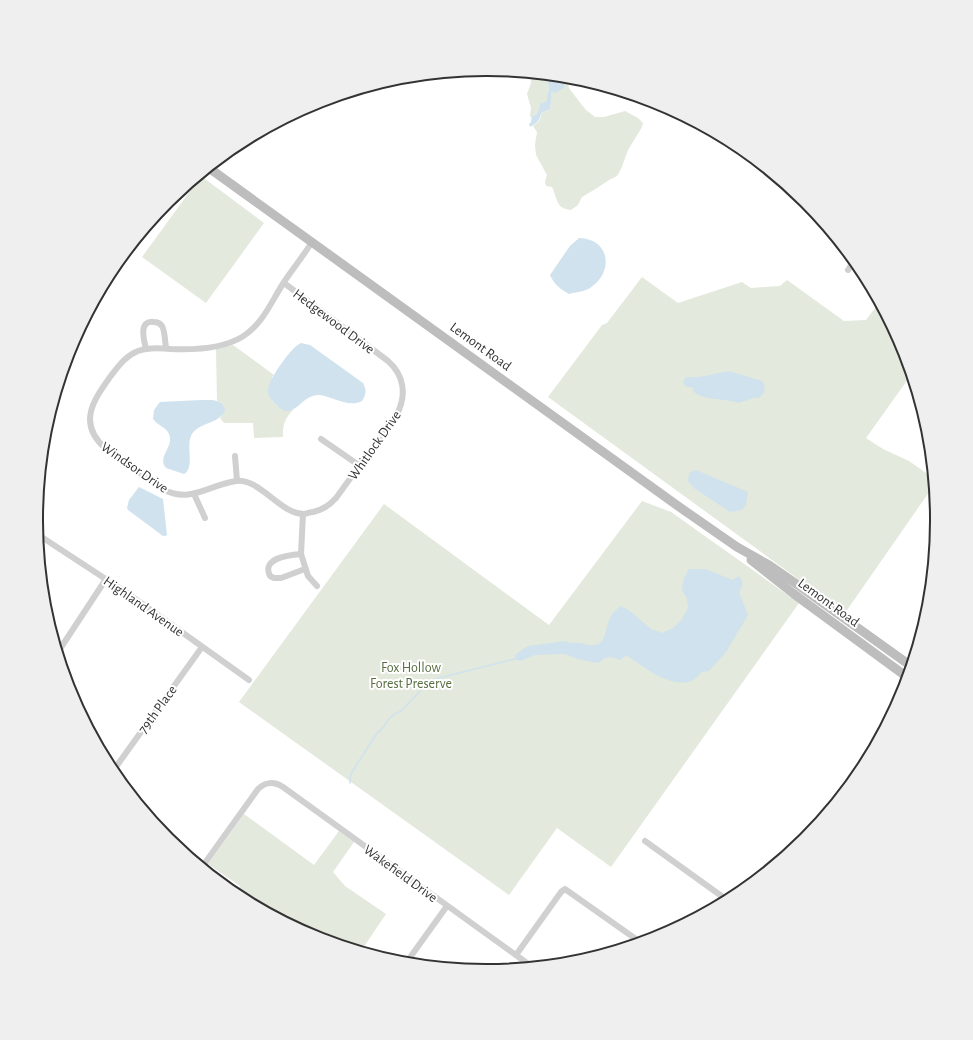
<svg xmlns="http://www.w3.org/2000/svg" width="973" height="1040" font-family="'Alegreya Sans',sans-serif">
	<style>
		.green { fill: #e3e9dc }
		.water { fill: #cfe2ed }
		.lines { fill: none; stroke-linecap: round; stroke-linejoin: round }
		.stream { stroke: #cfe2ed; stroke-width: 1.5 }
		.street { stroke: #d0d0d0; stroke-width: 6 }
		.secondary { stroke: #bdbdbd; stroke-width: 9 }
		.labels { text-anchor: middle; stroke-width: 4; stroke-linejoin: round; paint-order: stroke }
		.street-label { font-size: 14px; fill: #333; stroke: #fff }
		.park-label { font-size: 14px; fill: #566e40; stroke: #fff }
		.rim { fill: none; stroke: #333; stroke-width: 2 }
	</style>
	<rect width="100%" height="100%" fill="#fff"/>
	<g class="green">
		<path d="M532 74 547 76 549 90 547 94V102H543L540 106C539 111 538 114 532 116L531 119 530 115 531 108 527 94 531 83Z"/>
		<path d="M561 77H567L569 88 578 100 586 110 595 117H604L625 111 638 118 643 123 642 127 628 150 621 169 617 176 609 180 597 188 582 197 578 205 571 210C555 208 558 199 552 187L546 186 545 182 547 175 536 155 535 145 537 132 533 126C539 122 541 120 541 113L550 109 552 96 551 93 564 83Z"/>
		<path d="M201 176 264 223 206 303 142 257Z"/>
		<path d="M642 277 678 303 742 282 751 288 780 286 787 280 844 321 866 320 879 303 903 348 911 375 866 438 883 449 909 461 933 478 934 485 845 613 548 397 602 325 607 323Z"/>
		<path d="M233 345 274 375 272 377V401L284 410H293C284 420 283 424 283 437L254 438 253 423H224L220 418 223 414 220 402 217 401 216 349Z"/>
		<path d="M642 501 671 512 799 603 611 867 557 828 509 895 239 702 384 504 549 625Z"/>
		<path d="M244 814 314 865 339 831 354 842 333 872 345 886 386 914 361 951 314 936 236 894 235 893 240 886 208 864Z"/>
	</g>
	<g class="water">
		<path d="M547 76 561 77 565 87 556 93 553 92 551 93 552 96 550 109 541 113C540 121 537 123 530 127L529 124 531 122 532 116C540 114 538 109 541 103L547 101V94L549 90Z"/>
		<path d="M579 238C612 239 613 274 590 288 584 292 576 292 569 294 560 289 554 284 550 275L570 246Z"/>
		<path d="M301 343 310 345 363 383C367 390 366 395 362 401 349 408 333 397 320 395 304 394 299 411 287 411 283 411 280 408 277 405 272 401 268 397 268 390 268 380 292 346 301 343Z"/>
		<path d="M729 371 762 381C767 389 765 393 759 398H753L739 403C726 398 703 401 693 391V388L685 386 683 382 686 377C704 378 712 374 729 371Z"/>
		<path d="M201 400C210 400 224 398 225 411 218 425 197 422 191 436 186 447 195 468 184 474L166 468 164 465C160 454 174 446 169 434 166 427 157 425 153 419L154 410 160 402Z"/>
		<path d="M696 470 748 492 746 505 742 510 730 512 694 488 688 481 689 473Z"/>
		<path d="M139 487 163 499 167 535 165 536H163L128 510 127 508 129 500Z"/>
		<path d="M689 569H704L716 573 732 580 739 576C744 583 743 585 739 592L748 615 726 652 709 671 702 672C699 674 696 679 693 680 672 690 646 668 629 657L625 656 620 660 611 657 605 658 598 663 581 660 564 654 535 655 520 661 515 659 516 654 528 646 566 641C571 644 576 642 581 643 585 644 590 646 594 645 607 645 605 627 610 618 612 613 616 610 621 606L630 611 651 629 662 633 673 628 682 619 688 608 687 599 682 590 683 580Z"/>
	</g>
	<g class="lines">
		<path class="stream" d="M350 783V778L352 772 377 733C383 730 385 723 390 718 393 714 397 713 401 711L428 683 439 678 515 659"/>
		<g class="street">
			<path d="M848 270 854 261"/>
			<path d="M284 283 388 361C404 375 407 395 397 414L336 498C329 506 322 510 313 512 310 512 306 514 304 514 280 514 260 478 236 481 208 485 191 504 162 489L106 449C77 424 93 401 110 377 118 367 125 356 138 351 148 347 161 348 171 349 194 350 222 349 242 337 263 324 271 302 284 282 293 269 303 256 312 242"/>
			<path d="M146 349C144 340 138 320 154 322 157 322 160 323 162 326 165 331 165 342 166 348"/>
			<path d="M321 439 360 466"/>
			<path d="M235 456 237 481"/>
			<path d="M194 494 205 518"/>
			<path d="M303 514 301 554 308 576 317 586"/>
			<path d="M37 534 127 593 249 680"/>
			<path d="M301 554C289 555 261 558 270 576L274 578H281L305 569"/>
			<path d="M58 652 106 579"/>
			<path d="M113 771 202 647"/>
			<path d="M645 841 727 900"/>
			<path d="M202 867 258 789C265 782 274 781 283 787L531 966"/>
			<path d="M516 955 561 892 565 889 640 942"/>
			<path d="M406 963 447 906"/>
		</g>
		<g class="secondary">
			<path d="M209 168 678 506 737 547 769 565 795 583 911 666"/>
			<path d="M751 560 794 594 907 677"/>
		</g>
	</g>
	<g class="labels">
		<g class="street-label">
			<text transform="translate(334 321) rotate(37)" y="5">Hedgewood Drive</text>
			<text transform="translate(481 346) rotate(36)" y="5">Lemont Road</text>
			<text transform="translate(374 445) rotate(-55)" y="5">Whitlock Drive</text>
			<text transform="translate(135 467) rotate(35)" y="5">Windsor Drive</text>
			<text transform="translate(829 602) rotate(36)" y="5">Lemont Road</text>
			<text transform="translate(144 606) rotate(35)" y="5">Highland Avenue</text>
			<text transform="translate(157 709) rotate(-54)" y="5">79th Place</text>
			<text transform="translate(401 873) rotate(36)" y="5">Wakefield Drive</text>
		</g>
		<g class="park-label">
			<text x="411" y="672">Fox Hollow<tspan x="411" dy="16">Forest Preserve</tspan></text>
		</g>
	</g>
	<path d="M0 0H973V1040H0ZM486 76H487A443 443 0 0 1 930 519V521A443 443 0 0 1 487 964H486A443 443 0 0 1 43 521V519A443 443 0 0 1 486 76Z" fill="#efefef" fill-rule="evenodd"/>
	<path class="rim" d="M486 76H487A443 443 0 0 1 930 519V521A443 443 0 0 1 487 964H486A443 443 0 0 1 43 521V519A443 443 0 0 1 486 76Z"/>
</svg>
